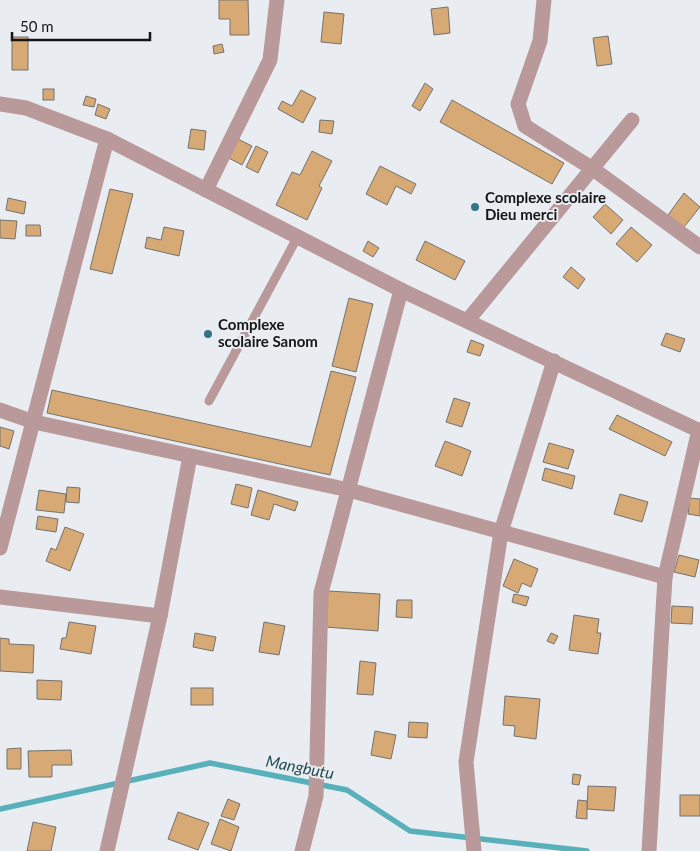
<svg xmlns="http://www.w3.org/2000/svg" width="700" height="851" font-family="Lato,sans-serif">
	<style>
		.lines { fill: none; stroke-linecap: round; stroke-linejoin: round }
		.stream { stroke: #58b1ba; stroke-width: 5.5 }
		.building { fill: #d6a975; stroke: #75726e }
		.service { stroke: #b99999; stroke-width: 9 }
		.minor { stroke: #b99999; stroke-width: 15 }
		.tertiary { stroke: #b99999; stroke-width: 15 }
		.poi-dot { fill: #327386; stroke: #e9edf2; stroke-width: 2 }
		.labels { text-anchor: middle; stroke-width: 4; stroke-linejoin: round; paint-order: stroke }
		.poi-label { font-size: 15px; font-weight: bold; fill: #141516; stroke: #e9edf2; text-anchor: start }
		.water-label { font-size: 16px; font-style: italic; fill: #244d51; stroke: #e9edf2 }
	</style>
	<rect width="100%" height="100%" fill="#e9edf2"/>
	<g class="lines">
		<path class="stream" d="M0 809 210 763 347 790 410 831 587 851"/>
	</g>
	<g class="building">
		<path d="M219 0H248L249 35H230V19H219Z"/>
		<path d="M448 7 450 33 434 35 431 9Z"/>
		<path d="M324 12 344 14 341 44 321 42Z"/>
		<path d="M608 36 612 64 597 66 593 38Z"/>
		<rect x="12" y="37" width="16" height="33"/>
		<path d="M222 44 224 52 214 54 213 46Z"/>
		<path d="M425 83 433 89 420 111 412 106Z"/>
		<rect x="43" y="89" width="11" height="11"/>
		<path d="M301 90 316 98 303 123 278 109 282 101 292 106Z"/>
		<path d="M86 96 96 99 94 107 83 105Z"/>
		<path d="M452 100 564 163 552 184 440 122Z"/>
		<path d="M98 104 110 109 106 119 95 115Z"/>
		<path d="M320 120 334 121 332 134 319 132Z"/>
		<path d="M191 129 206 131 204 150 188 148Z"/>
		<path d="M234 137 252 146 242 165 225 156Z"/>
		<path d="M256 146 268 152 258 173 246 167Z"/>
		<path d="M312 151 332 161 319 186 322 188 307 220 276 205 292 172 300 175Z"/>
		<path d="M380 166 416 184 411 194 396 186 387 205 366 194Z"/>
		<path d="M110 189 133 194 112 274 90 269Z"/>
		<path d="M684 193 700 207 684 227 668 215Z"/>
		<path d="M8 198 26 202 24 214 6 210Z"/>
		<path d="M605 204 623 220 611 234 593 217Z"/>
		<path d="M0 220 17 221 15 239 0 238Z"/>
		<path d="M26 225H40L41 236H26Z"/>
		<path d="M164 227 184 231 179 256 145 248 147 237 161 240Z"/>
		<path d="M631 227 652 245 637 262 616 244Z"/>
		<path d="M368 241 379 248 373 257 363 251Z"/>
		<path d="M425 241 465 261 455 280 416 260Z"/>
		<path d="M571 267 585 279 578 289 563 277Z"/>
		<path d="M349 298 373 304 356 372 332 366Z"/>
		<path d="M666 333 685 339 680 352 661 345Z"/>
		<path d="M471 340 484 345 480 356 467 352Z"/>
		<path d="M331 371 356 377 330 475 47 413 52 390 311 447Z"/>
		<path d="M454 398 470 403 462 427 446 422Z"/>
		<path d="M617 415 672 442 665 456 609 429Z"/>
		<path d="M0 427 14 431 9 449 0 446Z"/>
		<path d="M445 441 471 451 462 476 435 466Z"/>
		<path d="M549 443 574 450 568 469 543 462Z"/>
		<path d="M545 468 575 476 572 489 542 480Z"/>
		<path d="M236 484 252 488 248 508 231 504Z"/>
		<path d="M67 487 80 488 79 503 66 502Z"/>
		<path d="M39 490 66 494 64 513 36 510Z"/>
		<path d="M258 490 298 502 295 511 274 504 269 520 251 515Z"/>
		<path d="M620 494 648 502 642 522 614 514Z"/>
		<path d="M690 498 700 499V516L688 514Z"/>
		<path d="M38 516 58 519 56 532 36 529Z"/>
		<path d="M65 527 84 534 70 571 46 561 51 548 56 550Z"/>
		<path d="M679 555 699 560 695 577 674 572Z"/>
		<path d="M514 559 538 569 531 587 522 583 518 593 503 586Z"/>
		<path d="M328 591 380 594 378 631 325 627Z"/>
		<path d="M514 594 529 597 526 606 512 602Z"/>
		<path d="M397 600H412V618L396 617Z"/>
		<path d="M672 606 693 607 692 624 671 623Z"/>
		<path d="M574 615 599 619 597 633H601L598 654 569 650Z"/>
		<path d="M69 622 96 626 91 654 60 649 62 638H66Z"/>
		<path d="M264 622 285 626 279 655 259 652Z"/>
		<path d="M195 633 216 637 213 651 193 647Z"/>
		<path d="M551 633 558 636 554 644 547 641Z"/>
		<path d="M0 638 9 639V644L34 645 33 673 0 671Z"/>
		<path d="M360 661 376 663 373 695 357 694Z"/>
		<path d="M37 680 62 681 61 700 37 699Z"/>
		<rect x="191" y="688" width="22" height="17"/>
		<path d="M505 696 540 699 536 739 514 736 515 726 503 725Z"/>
		<path d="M409 722 428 723 427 738 408 737Z"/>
		<path d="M375 731 396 735 391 759 371 755Z"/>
		<path d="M21 748V769H7V749Z"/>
		<path d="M71 750 72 765H52V777H29L28 751Z"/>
		<path d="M573 774 581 775 579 785 572 784Z"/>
		<path d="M588 786 616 787 614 811 587 809Z"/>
		<rect x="680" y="795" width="20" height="21"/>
		<path d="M228 799 240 804 234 820 221 816Z"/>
		<path d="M578 800 587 801V819L576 818Z"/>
		<path d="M178 812 209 823 198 850 168 839Z"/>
		<path d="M220 819 239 827 231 851 211 844Z"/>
		<path d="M33 822 56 827 51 851H27Z"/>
	</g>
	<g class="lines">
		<path class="service" d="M209 401 298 236"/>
		<g class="minor">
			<path d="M544 0 540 41 518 104 525 126 593 169 700 247"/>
			<path d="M206 190 270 60 277 0"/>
			<path d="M468 320 632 120"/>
			<path d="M0 410 34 422 349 490 665 577"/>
			<path d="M0 548 107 139"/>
			<path d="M0 597 160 616"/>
			<path d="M107 851 160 616 190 456"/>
			<path d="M302 851 316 796 321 593 401 290"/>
			<path d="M474 851 466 762 501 532 554 361"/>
			<path d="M649 851 665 577 699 430"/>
		</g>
		<path class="tertiary" d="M0 104 26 108 107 139 401 290 700 431"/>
	</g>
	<g class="poi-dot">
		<circle cx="475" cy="207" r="5"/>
		<circle cx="208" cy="334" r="5"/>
	</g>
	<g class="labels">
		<g class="poi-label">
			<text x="485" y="203">Complexe scolaire<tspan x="485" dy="17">Dieu merci</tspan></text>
			<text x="218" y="330">Complexe<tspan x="218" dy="17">scolaire Sanom</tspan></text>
		</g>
		<g class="water-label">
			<text transform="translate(300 767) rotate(11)" y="6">Mangbutu</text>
		</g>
	</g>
	<path d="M12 32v8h138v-8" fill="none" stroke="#141516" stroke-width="2.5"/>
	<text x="20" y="32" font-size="15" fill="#141516" stroke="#e9edf2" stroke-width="4" paint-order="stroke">50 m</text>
</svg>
